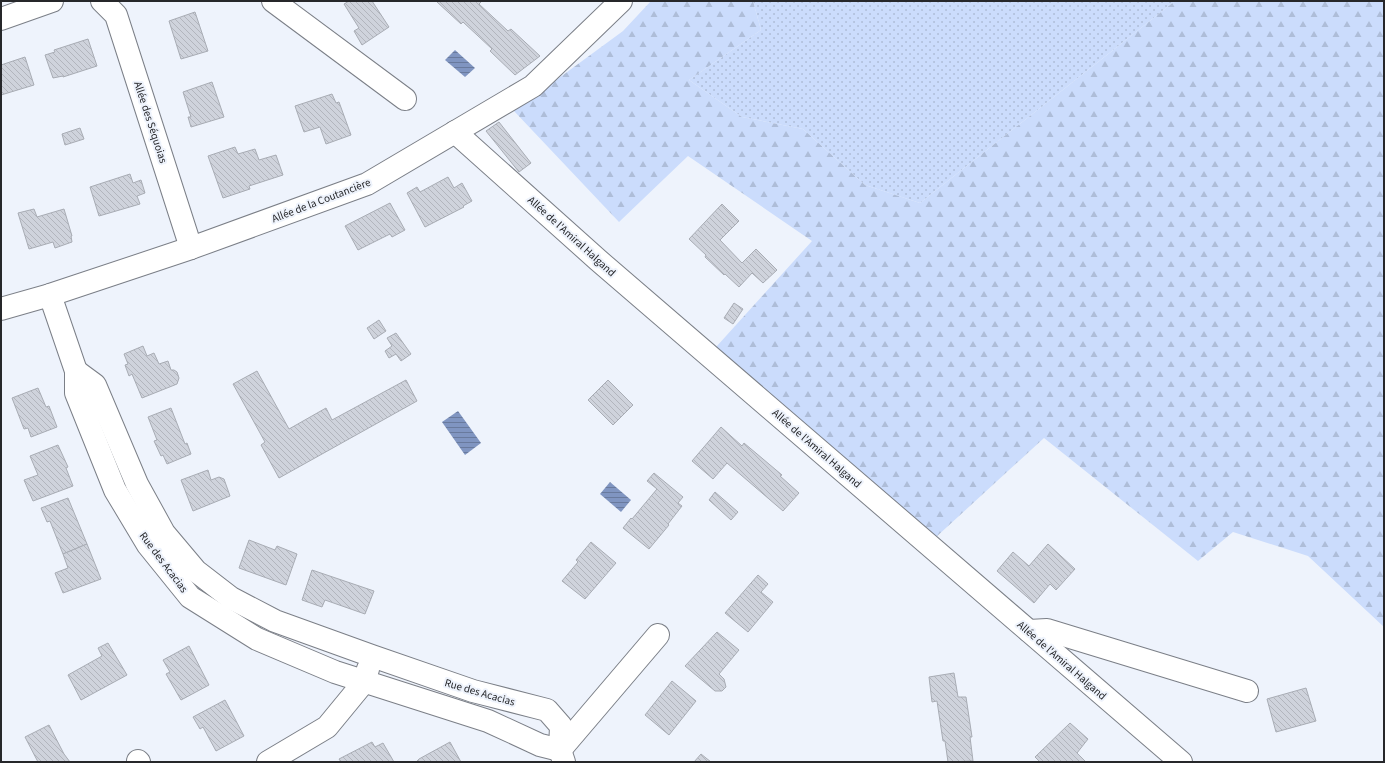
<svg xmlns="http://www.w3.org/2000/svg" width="1385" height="763" font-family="'Source Sans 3',sans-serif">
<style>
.green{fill:url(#green-dots)}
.forest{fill:url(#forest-firs)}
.water{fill:url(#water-rules)}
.building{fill:url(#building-back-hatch);stroke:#a8acb4}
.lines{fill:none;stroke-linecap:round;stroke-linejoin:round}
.minor-casing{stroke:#7b7f87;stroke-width:24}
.minor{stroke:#fff;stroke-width:22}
.labels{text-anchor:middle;stroke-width:4;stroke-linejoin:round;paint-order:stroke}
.street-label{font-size:11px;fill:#26272a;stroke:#eef3fc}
</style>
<defs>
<pattern id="green-dots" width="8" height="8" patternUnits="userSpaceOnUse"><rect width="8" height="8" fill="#cbdcfc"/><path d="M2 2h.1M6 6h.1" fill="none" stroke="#aebdd8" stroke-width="1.8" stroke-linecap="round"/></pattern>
<pattern id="forest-firs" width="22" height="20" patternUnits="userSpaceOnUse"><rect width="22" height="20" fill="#cbdcfc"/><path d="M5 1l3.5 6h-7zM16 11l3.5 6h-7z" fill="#aebdd8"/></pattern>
<pattern id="water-rules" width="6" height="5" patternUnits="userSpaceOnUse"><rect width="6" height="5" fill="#8095c1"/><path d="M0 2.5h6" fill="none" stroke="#697a9d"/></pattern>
<pattern id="building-back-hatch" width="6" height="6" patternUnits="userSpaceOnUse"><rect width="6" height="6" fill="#cfd3dc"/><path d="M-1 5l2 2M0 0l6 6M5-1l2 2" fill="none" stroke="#b2b5bd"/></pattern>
</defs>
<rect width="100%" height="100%" fill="#eef3fc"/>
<!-- green -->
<polygon class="green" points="753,1 1175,1 920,203 865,185 803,129 742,117 689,80 761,30"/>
<!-- forest -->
<polygon class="forest" points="651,1 753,1 761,30 689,80 742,117 803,129 865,185 920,203 1175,1 1384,1 1384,627 1308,556 1233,532 1198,561 1044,438 923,549 707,357 812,241 688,156 619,222 514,111 623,31"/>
<!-- water -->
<g class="water">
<polygon points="455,50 475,68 465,77 445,60"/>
<polygon points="458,411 481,443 465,455 442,422"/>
<polygon points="610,482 631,500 621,512 600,494"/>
</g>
<!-- building -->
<g class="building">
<polygon points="349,1 372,1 389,27 362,45 354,31 359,28 344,4"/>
<polygon points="438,1 480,1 481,2 479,4 508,31 511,29 540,56 515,75 490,51 492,49 463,22 461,24 437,2"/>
<polygon points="195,12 208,51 181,59 169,21"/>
<polygon points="88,39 97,66 63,77 63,76 53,78 45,55 55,52 54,50"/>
<polygon points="25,57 34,85 1,95 1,65"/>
<polygon points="212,82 224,117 191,127 188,117 191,117 183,92"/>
<polygon points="332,94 336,103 339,102 351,135 326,144 320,127 304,132 295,106"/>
<polygon points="499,122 531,163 519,172 486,131"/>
<polygon points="80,128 84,139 65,145 62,134"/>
<polygon points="235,147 238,154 255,149 259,160 276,155 283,175 249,186 250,189 223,198 208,156"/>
<polygon points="130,174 133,183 141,180 145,193 137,196 140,204 99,216 90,187"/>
<polygon points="448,177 454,188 462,183 472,201 463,206 464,207 425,227 407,193 417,187 420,192"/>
<polygon points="390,203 405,230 392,237 390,234 358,250 345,226"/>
<polygon points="722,204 739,221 720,240 742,263 756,249 777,270 763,283 752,273 739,287 725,274 724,275 705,257 706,255 689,239"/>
<polygon points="34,209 37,217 64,209 72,236 71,236 72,242 55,248 53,242 29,249 18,213"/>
<polygon points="734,303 743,309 733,324 724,318"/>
<polygon points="379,320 386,331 374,339 367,328"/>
<polygon points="396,333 411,354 401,361 396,354 389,358 385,351 392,346 387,338"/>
<polygon points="143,346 147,356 154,353 159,364 168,361 171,370 174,370 177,372 179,378 177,384 142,398 132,374 129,376 125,365 128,364 124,354"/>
<polygon points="257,371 289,429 326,408 332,420 406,380 417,401 279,478 261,445 265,442 233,384"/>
<polygon points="608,380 633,405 613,425 588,400"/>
<polygon points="38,388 46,407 49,406 57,427 31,437 28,428 24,429 12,398"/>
<polygon points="171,408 185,444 187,443 191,454 167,464 163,455 161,456 154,441 157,440 148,417"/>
<polygon points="721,427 742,446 744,443 782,475 780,476 799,493 783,511 727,463 713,479 692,461"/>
<polygon points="58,445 68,467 66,468 73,486 33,501 24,480 38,475 30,456"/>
<polygon points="208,470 211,480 219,477 224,479 230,496 193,511 181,480"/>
<polygon points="654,473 683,497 678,503 682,506 668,524 669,525 649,549 623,528 631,518 632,519 657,489 647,481"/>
<polygon points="715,492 738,512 731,520 709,500"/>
<polygon points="68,498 87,544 63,554 50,521 47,522 41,508"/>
<polygon points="249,540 275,550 277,546 297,554 286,585 239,568"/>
<polygon points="591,542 616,563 585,599 562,581 578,562 576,560"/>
<polygon points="87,544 101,579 63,593 55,573 68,568 63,554"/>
<polygon points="1048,544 1075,569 1056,590 1050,584 1034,603 997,571 1013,552 1029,566"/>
<polygon points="312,570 374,591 365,614 325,600 322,607 302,600"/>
<polygon points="758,575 768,584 761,592 773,602 748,632 725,613"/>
<polygon points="717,632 739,650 719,674 724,679 726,687 722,691 715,691 685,666"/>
<polygon points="108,643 127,675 81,700 68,675 102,656 98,648"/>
<polygon points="189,646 209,685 181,700 166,674 170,672 163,660"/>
<polygon points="954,673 958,697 966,697 972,737 970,737 973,761 948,762 945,741 943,741 937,701 932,702 929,677"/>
<polygon points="672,681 696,701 669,735 645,715"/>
<polygon points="1306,688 1316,721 1276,732 1267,699"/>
<polygon points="225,700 244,736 216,751 203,727 200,729 193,717"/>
<polygon points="1070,723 1088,739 1077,753 1086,762 1040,762 1035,757"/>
<polygon points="49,725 64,754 70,762 38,762 25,737"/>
<polygon points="372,742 375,747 383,743 394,762 341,762 339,759"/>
<polygon points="450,742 461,762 416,762 419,759"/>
<polygon points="701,754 711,762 694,762"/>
</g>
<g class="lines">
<defs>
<g id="minor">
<polyline points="102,1 116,15 191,248"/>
<polyline points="273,1 405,99"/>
<polyline points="1,19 52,1"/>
<polyline points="455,132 598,260 1181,762"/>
<polyline points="50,295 76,371 76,393 115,490 148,545 190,597 257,639 335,672 488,721 540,745 560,750"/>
<polyline points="1,309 50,295 191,248 367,184 533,86 621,1"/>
<polyline points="76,371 95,385 137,484 164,533 196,571 231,598 275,621 372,656 473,691 547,710 561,726 560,750 564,762"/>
<polyline points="1029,631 1047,630 1247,691"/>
<polyline points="560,750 658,635"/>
<polyline points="138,761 139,762"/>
<polyline points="268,762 327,727 364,682 368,669"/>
</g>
</defs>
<!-- minor casing -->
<use href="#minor" class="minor-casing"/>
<!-- minor -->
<use href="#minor" class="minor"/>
</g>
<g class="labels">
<!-- street labels -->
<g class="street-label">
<text transform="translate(151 122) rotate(72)" y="4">Allée des Séquoias</text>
<text transform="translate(321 200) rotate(-21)" y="4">Allée de la Coutancière</text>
<text transform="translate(572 236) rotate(42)" y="4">Allée de l'Amiral Halgand</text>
<text transform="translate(817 448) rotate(41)" y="4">Allée de l'Amiral Halgand</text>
<text transform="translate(164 562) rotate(53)" y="4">Rue des Acacias</text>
<text transform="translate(1062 660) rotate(41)" y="4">Allée de l'Amiral Halgand</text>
<text transform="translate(480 692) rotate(16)" y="4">Rue des Acacias</text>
</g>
</g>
<!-- border -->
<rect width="1385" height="763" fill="none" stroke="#26272a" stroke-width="4"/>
</svg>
